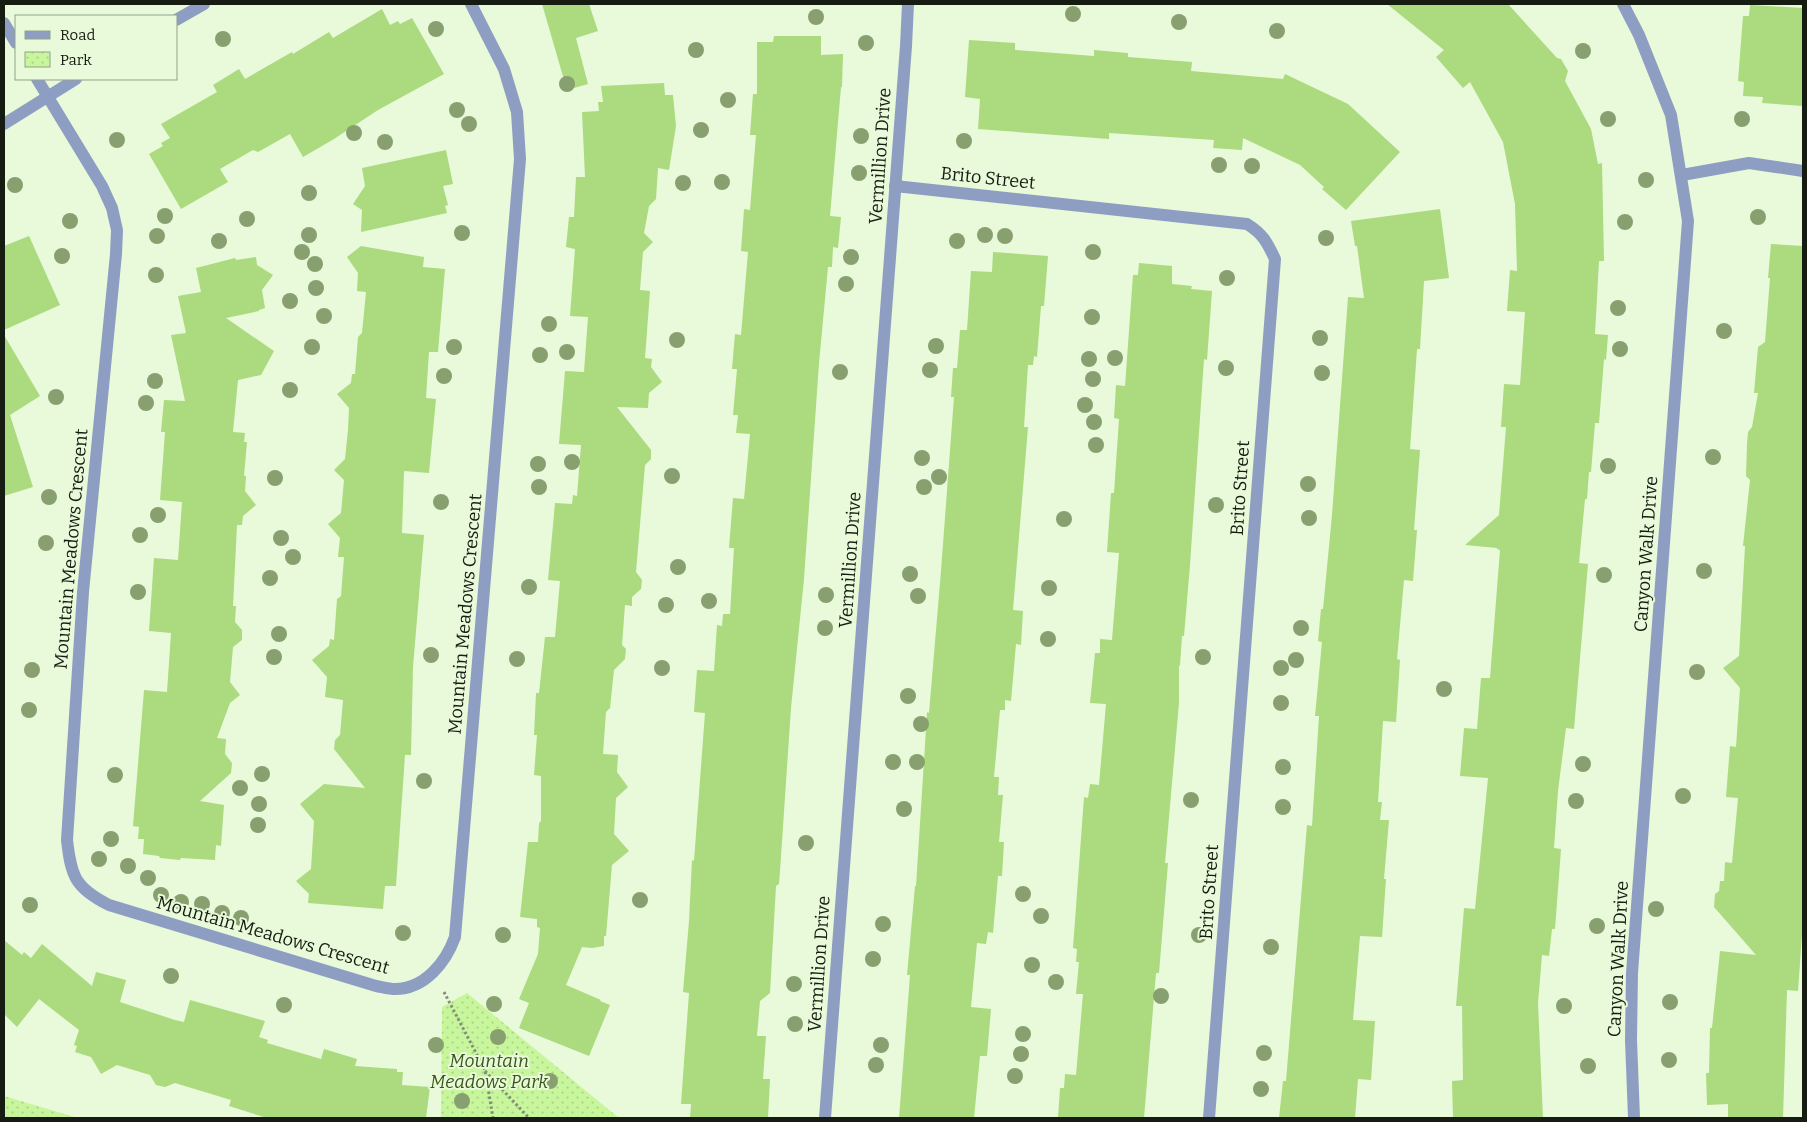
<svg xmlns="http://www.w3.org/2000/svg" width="1807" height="1122" font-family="Bitter,serif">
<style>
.park{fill:url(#park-dots)}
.building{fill:#abda7f}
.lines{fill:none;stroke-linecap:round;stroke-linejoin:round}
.path{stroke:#818e78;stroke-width:3;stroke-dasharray:2.5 2.5;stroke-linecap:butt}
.minor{stroke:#8e9ec3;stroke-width:12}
.tertiary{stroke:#8e9ec3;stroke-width:12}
.tree{fill:#88a06f}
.labels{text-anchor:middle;stroke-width:4;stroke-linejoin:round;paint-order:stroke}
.street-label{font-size:18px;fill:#161c11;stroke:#e8fada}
.park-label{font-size:18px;font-style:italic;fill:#395618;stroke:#e8fada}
</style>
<defs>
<pattern id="park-dots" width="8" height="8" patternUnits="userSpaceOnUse" patternTransform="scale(1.25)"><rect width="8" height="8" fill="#c8f69d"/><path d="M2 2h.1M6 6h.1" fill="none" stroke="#abd286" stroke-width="1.8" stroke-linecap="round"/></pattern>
</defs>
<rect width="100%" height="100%" fill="#e8fada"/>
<!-- park -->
<g class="park">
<polygon points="467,993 619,1118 441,1118 442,1007"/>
<polygon points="4,1096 78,1118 4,1118"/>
</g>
<!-- building -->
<g class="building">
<polygon points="542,4 589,4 598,31 576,38 588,84 567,90"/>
<polygon points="1387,4 1508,4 1557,58 1561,59 1568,71 1565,81 1591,129 1598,164 1602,163 1604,261 1599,261 1595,334 1608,335 1606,360 1604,359 1599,423 1595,423 1591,472 1589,472 1587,499 1585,499 1579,563 1588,564 1574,729 1566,728 1558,791 1554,848 1561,849 1555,929 1552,929 1549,956 1542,955 1538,1003 1543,1118 1453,1118 1452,1081 1463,1080 1462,1006 1456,1006 1464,908 1475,909 1488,778 1460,776 1464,728 1477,729 1481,678 1490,678 1500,550 1497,549 1497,548 1465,545 1499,515 1506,427 1501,427 1504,384 1520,385 1525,312 1507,311 1510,270 1517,271 1515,204 1503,142 1470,82 1463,88 1436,57 1444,50"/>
<polygon points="1750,5 1803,8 1803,106 1762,103 1763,97 1743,96 1744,82 1738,81 1743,16 1749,16"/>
<polygon points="382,9 390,25 398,21 400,24 412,18 444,74 378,110 334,139 303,157 290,134 258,152 253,150 220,169 228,182 181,209 149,154 163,146 161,143 170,138 161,124 217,92 213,85 239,69 245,79 292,52 293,54 329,32 333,38"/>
<polygon points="774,36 821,36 821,55 843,54 842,87 841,87 830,216 841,217 838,248 833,247 832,267 828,267 819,363 804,579 791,708 780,871 779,884 776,886 770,993 760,1001 757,1036 766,1036 763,1079 770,1079 768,1118 690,1118 691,1104 681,1104 689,993 683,992 689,921 692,860 694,861 705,713 694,712 697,670 714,671 717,625 722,626 723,614 730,614 734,548 729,548 733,498 744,499 750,434 736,433 738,415 733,415 737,369 732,369 735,334 741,335 748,252 741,251 744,209 750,210 756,135 750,135 753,94 757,94 757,42 773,42"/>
<polygon points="969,40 1015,43 1015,50 1094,56 1094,50 1128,53 1128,57 1192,62 1191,71 1283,79 1285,74 1348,104 1400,152 1346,210 1322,189 1324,187 1300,165 1243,138 1242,150 1213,148 1214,140 1109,133 1109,139 978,129 980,99 965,97"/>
<polygon points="664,83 665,95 673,95 676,126 669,170 658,168 656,199 649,206 644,233 653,242 643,252 640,290 650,291 645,358 652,359 651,367 662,382 649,393 648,408 617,407 651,450 651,459 645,465 636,572 642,580 641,589 632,597 632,606 625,605 622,645 626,649 625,659 614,670 610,708 606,712 603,754 618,755 617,772 628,787 616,798 614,834 629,851 612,865 606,936 604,936 604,946 592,948 582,947 566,985 601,1000 600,1001 610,1005 589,1056 519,1028 529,1003 519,999 538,954 540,928 537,927 537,919 520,917 528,842 538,842 539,823 541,821 541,776 534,775 537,735 534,735 536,693 539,693 545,637 555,637 560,581 548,580 555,503 572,504 573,495 577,496 581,445 559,444 565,371 584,372 588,317 570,316 575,249 566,247 569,217 574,217 576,177 585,177 582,112 599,111 598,102 603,102 601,86"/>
<polygon points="446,150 453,184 443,186 448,205 445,206 447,213 361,232 362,210 353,204 365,186 362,168"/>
<polygon points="1440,209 1449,278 1424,281 1420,349 1417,349 1410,449 1420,450 1414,530 1417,530 1413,581 1404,580 1397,659 1400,660 1396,722 1383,721 1378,802 1382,802 1380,820 1389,820 1384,879 1386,879 1382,937 1360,936 1353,1020 1375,1021 1371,1080 1358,1079 1355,1118 1279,1118 1283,1081 1286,1081 1307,825 1312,826 1319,716 1315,716 1322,642 1318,641 1321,609 1323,609 1332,515 1348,297 1364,298 1357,246 1355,246 1351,221"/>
<polygon points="29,236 60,305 4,330 4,246"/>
<polygon points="1771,244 1803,246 1803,921 1798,991 1787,990 1783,1118 1728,1118 1728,1104 1707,1105 1706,1073 1709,1073 1710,1028 1712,1028 1720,951 1756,955 1714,907 1715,894 1719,891 1720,881 1724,881 1725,862 1732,863 1738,798 1726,797 1730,746 1736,747 1740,688 1723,668 1739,656 1745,546 1743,546 1750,480 1746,476 1747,444 1748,432 1752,427 1758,393 1754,393 1758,347 1765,342 1770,278 1768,278"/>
<polygon points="361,246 424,257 423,267 445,269 438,352 429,352 426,398 436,399 429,473 404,471 402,533 424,535 413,667 411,755 405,755 396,886 385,886 383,909 308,903 309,894 296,881 311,869 314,821 300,804 324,784 365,788 334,749 335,740 340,735 343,700 325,697 327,677 312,660 329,646 330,639 334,640 337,599 341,596 344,557 338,557 340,538 328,524 341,513 344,480 334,470 345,459 348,430 349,408 337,394 351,383 352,374 355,374 358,337 362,333 366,292 357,291 358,273 347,257"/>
<polygon points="993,252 1048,256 1044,306 1041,306 1037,357 1034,356 1033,365 1028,365 1024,427 1028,427 1013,610 1023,611 1021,645 1016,644 1011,701 1005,700 1005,710 1000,710 994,777 999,777 998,795 1003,795 999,842 1004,842 1002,876 998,876 993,933 988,932 986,944 977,943 971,1007 991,1009 987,1056 980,1056 974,1118 899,1118 910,975 907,975 915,886 916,886 925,745 927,712 929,713 941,571 954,397 951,397 953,368 957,368 960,330 967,330 971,271 992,272"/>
<polygon points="256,257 257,265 273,275 262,290 265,308 259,310 259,311 226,318 274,351 261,375 238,380 233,432 245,433 244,442 247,442 244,476 246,476 245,491 256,505 243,516 242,525 237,525 233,606 236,606 235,622 242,630 242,640 233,647 230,682 240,695 230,703 217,738 226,739 225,754 232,763 231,773 200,801 224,805 221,846 216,845 215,860 181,858 180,860 160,858 159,856 143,854 144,839 138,839 139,827 133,826 144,690 167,692 171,633 149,631 154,558 178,560 182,502 160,500 165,432 161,432 164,400 185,401 171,335 186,333 178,296 201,292 196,268 235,258 236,260"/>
<polygon points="1139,263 1172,266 1172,284 1192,286 1191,289 1212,291 1207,360 1204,359 1190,565 1184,636 1182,636 1180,665 1179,666 1179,703 1165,863 1168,863 1159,973 1156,973 1144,1118 1058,1118 1060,1088 1064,1088 1065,1074 1076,1075 1083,994 1076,994 1079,962 1076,962 1077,949 1073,948 1084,797 1088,798 1090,784 1099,785 1106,704 1090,703 1095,653 1100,653 1100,639 1112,640 1119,553 1107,552 1111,493 1114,493 1119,419 1114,418 1116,385 1125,386 1133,275 1138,275"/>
<polygon points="4,335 40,396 10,415 33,487 4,496"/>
<polygon points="4,940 22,955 24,952 31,958 42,944 92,986 96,972 126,980 120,1002 175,1020 184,1022 190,1000 265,1021 259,1037 268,1040 267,1043 321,1059 324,1049 357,1059 355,1066 397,1069 397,1072 403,1072 402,1085 430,1087 426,1118 267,1118 229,1106 231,1100 175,1083 165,1087 156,1085 150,1075 117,1065 101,1074 91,1057 75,1052 77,1046 74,1045 79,1030 39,999 17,1027 4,1014"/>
</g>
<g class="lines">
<!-- path -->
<g class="path">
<polyline points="444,992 485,1070 493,1118"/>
<polyline points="485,1071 529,1118"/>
</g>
<!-- minor -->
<g class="minor">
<polyline points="4,23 16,43"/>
<path d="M37,79L102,186L112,208L117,230L116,254L83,592L67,840C71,876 75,888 109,905L376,986C382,987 389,989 395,989C425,989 446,962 455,937L520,159L517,112L504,69L471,4"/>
<polyline points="1682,175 1749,163 1803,171"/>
<path d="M895,186L1247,224C1263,234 1267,242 1275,259L1209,1118"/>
<polyline points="825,1118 906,46 908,4"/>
</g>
<!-- tertiary -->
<g class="tertiary">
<polyline points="1623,4 1639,35 1671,115 1688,221 1632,973 1631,1040 1634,1118"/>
<polyline points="176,20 204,4"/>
<polyline points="4,124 76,79"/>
</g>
</g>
<!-- trees -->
<g class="tree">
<circle cx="1073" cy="14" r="8"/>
<circle cx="816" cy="17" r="8"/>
<circle cx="1179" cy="22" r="8"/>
<circle cx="436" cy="29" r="8"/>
<circle cx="1277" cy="31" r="8"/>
<circle cx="223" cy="39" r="8"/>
<circle cx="866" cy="43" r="8"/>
<circle cx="696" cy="50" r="8"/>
<circle cx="1583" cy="51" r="8"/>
<circle cx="567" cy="84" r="8"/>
<circle cx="728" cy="100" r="8"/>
<circle cx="457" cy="110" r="8"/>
<circle cx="1608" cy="119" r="8"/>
<circle cx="1742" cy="119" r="8"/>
<circle cx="469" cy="124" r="8"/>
<circle cx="701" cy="130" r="8"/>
<circle cx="354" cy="133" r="8"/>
<circle cx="861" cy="136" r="8"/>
<circle cx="117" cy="140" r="8"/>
<circle cx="964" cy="141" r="8"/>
<circle cx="385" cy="142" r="8"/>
<circle cx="1219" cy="165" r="8"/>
<circle cx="1252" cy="166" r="8"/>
<circle cx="859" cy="173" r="8"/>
<circle cx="1646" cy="180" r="8"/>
<circle cx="722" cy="182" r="8"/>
<circle cx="683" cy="183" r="8"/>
<circle cx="15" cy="185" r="8"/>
<circle cx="309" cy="193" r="8"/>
<circle cx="165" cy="216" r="8"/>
<circle cx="1758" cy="217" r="8"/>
<circle cx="247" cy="219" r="8"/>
<circle cx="70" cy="221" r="8"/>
<circle cx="1625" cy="222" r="8"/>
<circle cx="462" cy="233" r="8"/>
<circle cx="309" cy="235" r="8"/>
<circle cx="985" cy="235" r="8"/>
<circle cx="157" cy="236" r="8"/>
<circle cx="1005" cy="236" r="8"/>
<circle cx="1326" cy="238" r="8"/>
<circle cx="219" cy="241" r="8"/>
<circle cx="957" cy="241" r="8"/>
<circle cx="302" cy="252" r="8"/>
<circle cx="1093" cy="252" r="8"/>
<circle cx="62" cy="256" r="8"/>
<circle cx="851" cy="257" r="8"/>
<circle cx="315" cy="264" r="8"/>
<circle cx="156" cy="275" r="8"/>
<circle cx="1227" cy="278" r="8"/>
<circle cx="846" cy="284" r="8"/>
<circle cx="316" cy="288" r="8"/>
<circle cx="290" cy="301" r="8"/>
<circle cx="1618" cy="308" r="8"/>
<circle cx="324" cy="316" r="8"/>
<circle cx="1092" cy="317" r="8"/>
<circle cx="549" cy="324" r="8"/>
<circle cx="1724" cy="331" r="8"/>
<circle cx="1320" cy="338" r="8"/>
<circle cx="677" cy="340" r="8"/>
<circle cx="936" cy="346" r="8"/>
<circle cx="312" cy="347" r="8"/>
<circle cx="454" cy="347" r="8"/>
<circle cx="1620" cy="349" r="8"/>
<circle cx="567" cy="352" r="8"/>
<circle cx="540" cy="355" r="8"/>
<circle cx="1115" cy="358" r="8"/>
<circle cx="1089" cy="359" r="8"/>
<circle cx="1226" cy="368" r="8"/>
<circle cx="930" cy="370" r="8"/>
<circle cx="840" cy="372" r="8"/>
<circle cx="1322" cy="373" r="8"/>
<circle cx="444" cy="376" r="8"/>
<circle cx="1093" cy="379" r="8"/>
<circle cx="155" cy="381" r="8"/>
<circle cx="290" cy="390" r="8"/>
<circle cx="56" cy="397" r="8"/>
<circle cx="146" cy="403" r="8"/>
<circle cx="1085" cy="405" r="8"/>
<circle cx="1094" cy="422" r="8"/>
<circle cx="1096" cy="445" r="8"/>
<circle cx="1713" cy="457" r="8"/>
<circle cx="922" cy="458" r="8"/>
<circle cx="572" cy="462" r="8"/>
<circle cx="538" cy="464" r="8"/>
<circle cx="1608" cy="466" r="8"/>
<circle cx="672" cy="476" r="8"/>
<circle cx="939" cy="477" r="8"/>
<circle cx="275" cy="478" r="8"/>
<circle cx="1308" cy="484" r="8"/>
<circle cx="539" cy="487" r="8"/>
<circle cx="924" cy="487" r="8"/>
<circle cx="49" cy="497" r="8"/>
<circle cx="441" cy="502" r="8"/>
<circle cx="1216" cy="505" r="8"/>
<circle cx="158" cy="515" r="8"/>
<circle cx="1309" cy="518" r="8"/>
<circle cx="1064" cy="519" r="8"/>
<circle cx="140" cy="535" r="8"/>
<circle cx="281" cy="538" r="8"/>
<circle cx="46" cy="543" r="8"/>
<circle cx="293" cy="557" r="8"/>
<circle cx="678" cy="567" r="8"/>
<circle cx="1704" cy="571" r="8"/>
<circle cx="910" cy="574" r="8"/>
<circle cx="1604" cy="575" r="8"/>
<circle cx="270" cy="578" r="8"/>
<circle cx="529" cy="587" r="8"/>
<circle cx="1049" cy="588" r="8"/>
<circle cx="138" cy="592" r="8"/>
<circle cx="826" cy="595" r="8"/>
<circle cx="918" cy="596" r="8"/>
<circle cx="709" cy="601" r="8"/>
<circle cx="666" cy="605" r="8"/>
<circle cx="825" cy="628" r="8"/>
<circle cx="1301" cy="628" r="8"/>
<circle cx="279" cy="634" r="8"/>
<circle cx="1048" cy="639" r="8"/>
<circle cx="431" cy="655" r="8"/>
<circle cx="274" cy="657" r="8"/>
<circle cx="1203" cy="657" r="8"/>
<circle cx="517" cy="659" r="8"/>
<circle cx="1296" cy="660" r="8"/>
<circle cx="662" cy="668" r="8"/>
<circle cx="1281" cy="668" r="8"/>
<circle cx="32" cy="670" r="8"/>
<circle cx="1697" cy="672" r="8"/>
<circle cx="1444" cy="689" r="8"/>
<circle cx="908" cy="696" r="8"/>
<circle cx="1281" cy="703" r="8"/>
<circle cx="29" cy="710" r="8"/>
<circle cx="921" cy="724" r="8"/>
<circle cx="893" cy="762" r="8"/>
<circle cx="917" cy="762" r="8"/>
<circle cx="1583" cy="764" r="8"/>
<circle cx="1283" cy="767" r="8"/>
<circle cx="262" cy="774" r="8"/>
<circle cx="115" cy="775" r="8"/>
<circle cx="424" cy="781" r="8"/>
<circle cx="240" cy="788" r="8"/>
<circle cx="1683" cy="796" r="8"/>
<circle cx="1191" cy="800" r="8"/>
<circle cx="1576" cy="801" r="8"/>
<circle cx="259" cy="804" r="8"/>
<circle cx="1283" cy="807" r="8"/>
<circle cx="904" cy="809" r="8"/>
<circle cx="258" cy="825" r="8"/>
<circle cx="111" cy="839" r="8"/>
<circle cx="806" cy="843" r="8"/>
<circle cx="99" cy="859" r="8"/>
<circle cx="128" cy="866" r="8"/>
<circle cx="148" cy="878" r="8"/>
<circle cx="1023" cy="894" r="8"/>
<circle cx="161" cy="895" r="8"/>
<circle cx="640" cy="900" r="8"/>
<circle cx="181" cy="902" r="8"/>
<circle cx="202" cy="904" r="8"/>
<circle cx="30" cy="905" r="8"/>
<circle cx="1656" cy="909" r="8"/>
<circle cx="222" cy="913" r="8"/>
<circle cx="1041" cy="916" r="8"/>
<circle cx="241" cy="918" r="8"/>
<circle cx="883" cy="924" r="8"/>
<circle cx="1597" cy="926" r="8"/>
<circle cx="403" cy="933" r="8"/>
<circle cx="503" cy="935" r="8"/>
<circle cx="1199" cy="935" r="8"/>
<circle cx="1271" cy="947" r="8"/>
<circle cx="873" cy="959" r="8"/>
<circle cx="1032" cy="965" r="8"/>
<circle cx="171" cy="976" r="8"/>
<circle cx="1056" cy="982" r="8"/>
<circle cx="794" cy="984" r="8"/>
<circle cx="1161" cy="996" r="8"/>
<circle cx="1670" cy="1002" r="8"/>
<circle cx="494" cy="1004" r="8"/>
<circle cx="284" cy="1005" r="8"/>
<circle cx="1564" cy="1006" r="8"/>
<circle cx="795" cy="1024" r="8"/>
<circle cx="1023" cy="1034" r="8"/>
<circle cx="498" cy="1037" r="8"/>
<circle cx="436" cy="1045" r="8"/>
<circle cx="881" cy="1045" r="8"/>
<circle cx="1264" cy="1053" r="8"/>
<circle cx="1021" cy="1054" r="8"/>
<circle cx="1669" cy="1060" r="8"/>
<circle cx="876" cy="1065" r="8"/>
<circle cx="1588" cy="1066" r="8"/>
<circle cx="1015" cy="1076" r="8"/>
<circle cx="550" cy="1081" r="8"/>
<circle cx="1261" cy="1089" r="8"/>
<circle cx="462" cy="1101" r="8"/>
</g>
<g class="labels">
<!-- street labels -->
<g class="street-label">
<text transform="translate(880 156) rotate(-86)" y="6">Vermillion Drive</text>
<text transform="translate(988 178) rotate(6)" y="6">Brito Street</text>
<text transform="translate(1240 488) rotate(-86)" y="6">Brito Street</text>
<text transform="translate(71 549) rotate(-85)" y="6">Mountain Meadows Crescent</text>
<text transform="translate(1646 554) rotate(-86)" y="6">Canyon Walk Drive</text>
<text transform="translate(850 560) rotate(-86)" y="6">Vermillion Drive</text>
<text transform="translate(465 614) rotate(-85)" y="6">Mountain Meadows Crescent</text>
<text transform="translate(1209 892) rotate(-86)" y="6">Brito Street</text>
<text transform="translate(273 935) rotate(16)" y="6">Mountain Meadows Crescent</text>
<text transform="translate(1618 959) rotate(-87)" y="6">Canyon Walk Drive</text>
<text transform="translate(819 964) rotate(-86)" y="6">Vermillion Drive</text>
</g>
<!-- park labels -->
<g class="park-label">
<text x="489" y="1067">Mountain<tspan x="489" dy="21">Meadows Park</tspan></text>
</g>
</g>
<!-- border -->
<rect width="1807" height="1122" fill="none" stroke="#161c11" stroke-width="10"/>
<!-- legend -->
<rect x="15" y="15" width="162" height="65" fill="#e8fada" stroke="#94a18a"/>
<rect x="25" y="31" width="25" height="8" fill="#8e9ec3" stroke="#94a18a"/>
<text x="60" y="40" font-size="15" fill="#161c11">Road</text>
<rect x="25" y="52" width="25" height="15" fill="url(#park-dots)" stroke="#94a18a"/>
<text x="60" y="65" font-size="15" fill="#161c11">Park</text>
</svg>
